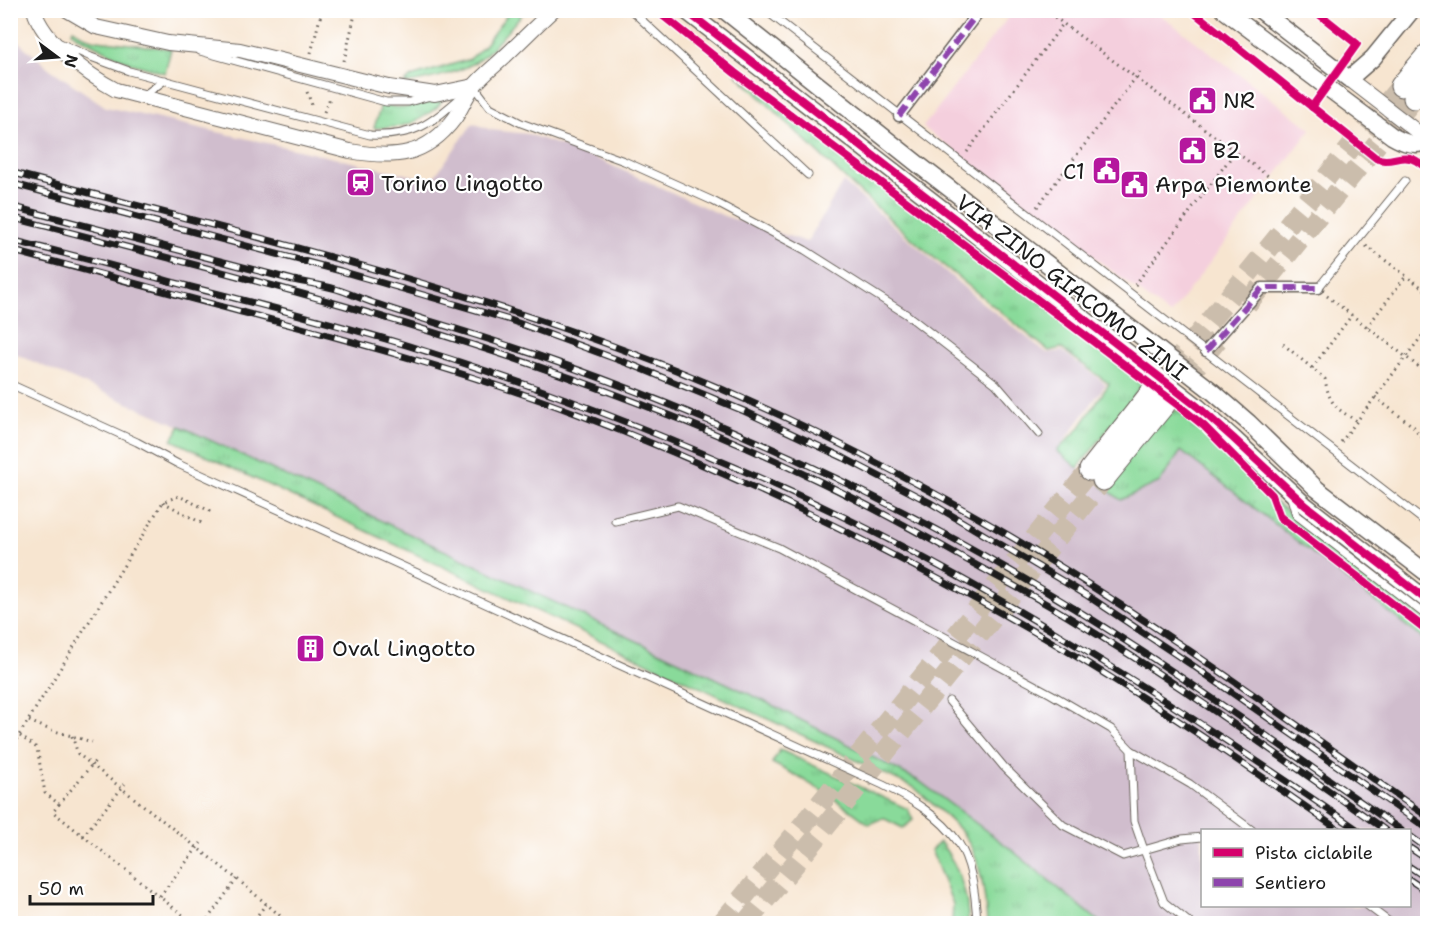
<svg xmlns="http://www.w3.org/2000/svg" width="1438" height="934" font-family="'Shantell Sans',sans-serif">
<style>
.built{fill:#f4cfdd}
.railway{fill:#d0bdcd;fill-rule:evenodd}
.grass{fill:url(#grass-tufts);stroke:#527b5b;stroke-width:1.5}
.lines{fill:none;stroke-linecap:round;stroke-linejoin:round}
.primary-tunnel{stroke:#cbbdac;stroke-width:21;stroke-dasharray:21 10;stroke-linecap:butt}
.service-casing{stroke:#69625b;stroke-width:9}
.pedestrian-casing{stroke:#69625b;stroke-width:13}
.minor-casing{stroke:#69625b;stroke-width:16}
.tertiary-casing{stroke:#69625b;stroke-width:19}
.primary-casing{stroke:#69625b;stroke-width:23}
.path{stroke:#69625b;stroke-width:3;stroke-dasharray:1.5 4.5;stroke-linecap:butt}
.service{stroke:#fff;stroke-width:7}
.pedestrian{stroke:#fff;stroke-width:10}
.minor{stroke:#fff;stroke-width:14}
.tertiary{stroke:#fff;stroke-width:16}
.primary{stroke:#fff;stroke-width:21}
.rail-casing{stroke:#1c1c1c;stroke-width:7}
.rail{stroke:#fff;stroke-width:4.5;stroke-dasharray:14;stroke-linecap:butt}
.quiet{stroke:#8e44ad;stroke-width:6;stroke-dasharray:12 6;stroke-linecap:butt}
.cycleway-casing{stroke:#fff;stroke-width:11}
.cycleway{stroke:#d6006c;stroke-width:8}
.labels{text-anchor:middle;stroke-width:4.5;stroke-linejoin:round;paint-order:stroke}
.poi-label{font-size:22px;fill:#1c1c1c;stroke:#fff;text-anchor:start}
.street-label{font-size:22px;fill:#1c1c1c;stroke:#fff}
</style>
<defs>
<pattern id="grass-tufts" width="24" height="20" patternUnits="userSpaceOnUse" patternTransform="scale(1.5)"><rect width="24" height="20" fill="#89da9a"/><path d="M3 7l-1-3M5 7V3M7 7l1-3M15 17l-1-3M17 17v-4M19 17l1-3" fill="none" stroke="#76ba84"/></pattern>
</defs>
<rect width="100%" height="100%" fill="#fff"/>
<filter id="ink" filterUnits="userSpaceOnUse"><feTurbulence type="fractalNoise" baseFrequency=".0167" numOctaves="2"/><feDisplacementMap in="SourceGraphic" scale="12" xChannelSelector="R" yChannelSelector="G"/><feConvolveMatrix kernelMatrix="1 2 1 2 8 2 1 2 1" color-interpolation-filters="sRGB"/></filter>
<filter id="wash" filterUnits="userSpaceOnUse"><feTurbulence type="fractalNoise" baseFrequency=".008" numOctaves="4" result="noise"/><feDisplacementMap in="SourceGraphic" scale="24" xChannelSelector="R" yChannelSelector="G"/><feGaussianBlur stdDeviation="1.35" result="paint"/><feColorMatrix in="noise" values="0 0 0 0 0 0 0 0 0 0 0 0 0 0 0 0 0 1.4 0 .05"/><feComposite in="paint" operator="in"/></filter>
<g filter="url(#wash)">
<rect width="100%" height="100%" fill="#f7e5d0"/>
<!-- built -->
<polygon class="built" points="1154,10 1311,129 1170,315 923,127 1013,11"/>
<!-- railway -->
<path class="railway" d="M11,11H13L14,31L17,39L24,47L50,69L106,107L432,180L473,123L491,130L528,134L595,158L724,216L807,242L843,182L975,297L1047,353L1062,351L1106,384L1057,451L1078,468L1121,500L1160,482L1181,451L1427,642V923H1101L1008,847L919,781L762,700L180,426L11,352ZM1202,830H1410V906H1202Z"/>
<!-- grass -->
<g class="grass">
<path d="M510,11H525C510,27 491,54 472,64C455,74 423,81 404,84L411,77L470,59L483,47Z"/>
<polygon points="73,29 86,37 97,40 171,49 165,73 130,63 78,37 72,32"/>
<polygon points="735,73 1146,380 1078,468 1057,451 1080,427 1109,384 1061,348 1049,351 927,252 854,187"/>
<path d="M439,98L442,99C440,106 435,109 429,113C412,126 396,128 374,128L381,105L404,108Z"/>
<polygon points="1165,406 1173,413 1176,409 1208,436 1270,498 1427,621 1427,642 1181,451 1160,482 1121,500 1102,486"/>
<path d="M180,426L762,700L919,781L1008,847L1101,923H987C985,896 982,866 968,841C960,826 928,801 915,788L172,440Z"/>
<path d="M780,750L908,809L913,820L903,828L883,818L869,824C838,800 807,780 772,763Z"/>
<path d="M940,842C958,865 969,895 968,923H952L953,904L931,850Z"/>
</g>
</g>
<g filter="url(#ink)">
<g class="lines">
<!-- primary-tunnel -->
<g class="primary-tunnel">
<polyline points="1247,304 1414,98"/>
<polyline points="1150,394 1401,86"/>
<polyline points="1165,404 1221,335"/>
<polyline points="721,924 807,820 1090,470"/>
<polyline points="745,924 823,830 1103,480"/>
</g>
<defs>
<g id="service">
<polyline points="631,10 808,175"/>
<polyline points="765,10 1428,524"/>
<path d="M60,43L91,57L129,71L370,135C414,137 431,124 463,95"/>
<polyline points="200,51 386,102 409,102 427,97"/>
<polyline points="474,86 490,107 521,123 624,161 713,201 805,250 906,314 996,384 1039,434"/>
<polyline points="143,96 165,80"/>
<polyline points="1318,288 1405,181"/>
<path d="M10,384L137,442L178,464L883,785C911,799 940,816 958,842C972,863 976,899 977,924"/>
<polyline points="1291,498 1296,515 1428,617"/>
<polyline points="615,521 678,506 779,548 1051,694 1111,729 1131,750 1134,821 1144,850 1164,902 1191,924"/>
<polyline points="949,701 1004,767 1063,825 1123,856 1182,839 1202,837"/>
<polyline points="1131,750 1190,784 1252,830"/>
<polyline points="1368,906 1392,924"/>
</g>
<g id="pedestrian">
<polyline points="899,116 980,10"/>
<polyline points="1206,351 1262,288 1318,288"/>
</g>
<g id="minor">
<path d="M34,10C43,42 88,75 116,90L350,151C394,159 426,157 455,118C462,108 466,96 474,86C481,77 491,69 500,61C518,44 535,27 553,10"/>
<polyline points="67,10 96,27 168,43 240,50 389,87 435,94 474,86"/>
<polyline points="1349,79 1428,140"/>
</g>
<g id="tertiary">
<polyline points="685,10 1198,407 1233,438 1305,505 1428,601"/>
<polyline points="724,10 919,165 1212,391 1249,423 1317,489 1428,574"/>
<path d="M1224,10L1392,136C1404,143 1415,147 1428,141"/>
<polyline points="1260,10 1349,79 1373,58 1412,10"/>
</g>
<g id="primary">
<polyline points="1401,86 1428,54"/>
<polyline points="1414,98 1428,82"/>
<polyline points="1090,470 1150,394"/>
<polyline points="1103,480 1165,404"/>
</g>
</defs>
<!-- service casing -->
<use href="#service" class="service-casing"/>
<!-- pedestrian casing -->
<use href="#pedestrian" class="pedestrian-casing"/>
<!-- minor casing -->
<use href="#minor" class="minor-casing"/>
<!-- tertiary casing -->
<use href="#tertiary" class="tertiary-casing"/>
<!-- primary casing -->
<use href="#primary" class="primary-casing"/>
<!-- path -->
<g class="path">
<polyline points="1045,10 1272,179"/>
<polyline points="311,53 322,10"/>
<polyline points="344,61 356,10"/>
<polyline points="307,92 313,108"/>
<polyline points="324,112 330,98"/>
<polyline points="967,152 1063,24"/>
<polyline points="1037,207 1140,72"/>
<polyline points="1366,246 1428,292"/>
<polyline points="1135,285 1235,152"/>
<polyline points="1327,296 1428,374"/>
<polyline points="1367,327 1406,276"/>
<path d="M1283,344L1325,379C1329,404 1336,409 1357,421"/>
<polyline points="1312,368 1352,315"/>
<polyline points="1375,397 1414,427 1428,447"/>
<polyline points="1341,442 1428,328"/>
<polyline points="163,502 205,525"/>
<polyline points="29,721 48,729 92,742"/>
<polyline points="20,736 37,748 45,793 59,804 95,761"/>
<polyline points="72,736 78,754 237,879 290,924"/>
<polyline points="10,750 163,502 179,496 212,512"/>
<polyline points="59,804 53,812 194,924"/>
<polyline points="83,836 125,784"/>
<polyline points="160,896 201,843"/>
<polyline points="204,924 237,879"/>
<polyline points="251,924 266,904"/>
</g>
<!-- service -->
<use href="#service" class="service"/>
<!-- pedestrian -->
<use href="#pedestrian" class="pedestrian"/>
<!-- minor -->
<use href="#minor" class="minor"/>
<!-- tertiary -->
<use href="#tertiary" class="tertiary"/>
<!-- primary -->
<use href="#primary" class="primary"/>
<defs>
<g id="rail">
<path d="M10,172C234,232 460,284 676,370C790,416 902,473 1008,535C1153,620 1290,721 1428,817"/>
<polyline points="10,183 341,271 510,320 635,366 744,411 844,458 929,502 1088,596 1195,667 1428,829"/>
<path d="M10,206L293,280C307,283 322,285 336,289C350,293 363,300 377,304C408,315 441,324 472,334C685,401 890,495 1080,612C1190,680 1295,756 1401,830"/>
<path d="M10,217C279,286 549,353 800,472C860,500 918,532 976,565C1009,583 1043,601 1075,621C1182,685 1283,759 1385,830"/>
<path d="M10,240C71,254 131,271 191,287C263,305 335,324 406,345C537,385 665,435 789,491C990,583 1177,705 1358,830"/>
<path d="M10,250C86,270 162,290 238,311C351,341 465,371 575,413C742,476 902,555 1057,645C1154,702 1247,766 1339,830"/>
<polyline points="1410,836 1428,849"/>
<polyline points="1410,848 1428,860"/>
<polyline points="1410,867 1428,879"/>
<polyline points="1410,880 1428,892"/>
</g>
</defs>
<!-- rail casing -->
<use href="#rail" class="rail-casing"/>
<!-- rail -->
<use href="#rail" class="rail"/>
<!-- quiet -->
<g class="quiet">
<polyline points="899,116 980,10"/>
<polyline points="1206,351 1262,288 1318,288"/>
</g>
<defs>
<g id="cycleway">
<polyline points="656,10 735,73 1178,405 1204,426 1272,495 1280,517 1428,631"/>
<polyline points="685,10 1198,407 1233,438 1305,505 1428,601"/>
<path d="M1191,10L1376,158C1389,164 1398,155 1410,158C1417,160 1422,165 1428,169"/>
<polyline points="1312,107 1357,44 1314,10"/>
</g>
</defs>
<!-- cycleway casing -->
<use href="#cycleway" class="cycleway-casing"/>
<!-- cycleway -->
<use href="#cycleway" class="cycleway"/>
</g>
</g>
<!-- icons -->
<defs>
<symbol id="civic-square" viewBox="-11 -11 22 22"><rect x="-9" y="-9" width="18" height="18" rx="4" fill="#b5179e" stroke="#fff"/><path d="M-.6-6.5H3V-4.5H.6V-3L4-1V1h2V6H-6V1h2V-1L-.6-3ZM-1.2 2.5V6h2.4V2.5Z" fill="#fff"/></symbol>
<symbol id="station-square" viewBox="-11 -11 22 22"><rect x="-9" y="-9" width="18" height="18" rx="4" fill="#b5179e" stroke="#fff"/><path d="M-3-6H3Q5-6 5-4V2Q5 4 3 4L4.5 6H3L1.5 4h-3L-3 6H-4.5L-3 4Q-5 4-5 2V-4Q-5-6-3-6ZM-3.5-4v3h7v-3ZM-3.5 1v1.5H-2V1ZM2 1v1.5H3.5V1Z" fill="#fff"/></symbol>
<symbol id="building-square" viewBox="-11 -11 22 22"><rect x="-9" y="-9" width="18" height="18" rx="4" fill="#b5179e" stroke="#fff"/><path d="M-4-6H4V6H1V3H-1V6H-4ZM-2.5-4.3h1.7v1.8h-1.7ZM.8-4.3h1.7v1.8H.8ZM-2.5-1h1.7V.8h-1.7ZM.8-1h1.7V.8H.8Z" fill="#fff"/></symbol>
</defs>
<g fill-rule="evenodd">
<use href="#civic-square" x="1186" y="84" width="33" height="33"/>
<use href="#civic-square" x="1176" y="134" width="33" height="33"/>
<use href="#civic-square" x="1090" y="154" width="33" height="33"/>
<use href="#station-square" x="344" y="166" width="33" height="33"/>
<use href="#civic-square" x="1118" y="168" width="33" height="33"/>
<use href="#building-square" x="294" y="632" width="33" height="33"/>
</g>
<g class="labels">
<!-- poi labels -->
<g class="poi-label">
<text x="1223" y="108">NR</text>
<text x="1213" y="158">B2</text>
<text x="1085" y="179" text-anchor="end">C1</text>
<text x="381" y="191">Torino Lingotto</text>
<text x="1155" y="192">Arpa Piemonte</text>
<text x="332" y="656">Oval Lingotto</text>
</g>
<!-- street labels -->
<g class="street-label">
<text transform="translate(1072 287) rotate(38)" y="8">VIA ZINO GIACOMO ZINI</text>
</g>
</g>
<!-- margin -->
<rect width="1438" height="934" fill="none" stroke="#fff" stroke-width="36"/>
<!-- legend -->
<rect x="1201" y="829" width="210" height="78" fill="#ffffff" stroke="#a4a4a4" stroke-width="1.5"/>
<rect x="1213" y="848" width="30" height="9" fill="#d6006c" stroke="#a4a4a4" stroke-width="1.5"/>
<text x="1255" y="859" font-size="18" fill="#1c1c1c">Pista ciclabile</text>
<rect x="1213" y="878" width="30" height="9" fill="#8e44ad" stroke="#a4a4a4" stroke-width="1.5"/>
<text x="1255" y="889" font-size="18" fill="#1c1c1c">Sentiero</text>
<!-- north arrow -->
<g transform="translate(57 57) rotate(106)" stroke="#ffffff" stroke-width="4.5" paint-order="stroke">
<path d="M0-4.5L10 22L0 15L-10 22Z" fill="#1c1c1c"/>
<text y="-9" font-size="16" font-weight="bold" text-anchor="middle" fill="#1c1c1c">N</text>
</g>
<!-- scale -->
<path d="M30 895v9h123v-9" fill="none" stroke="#1c1c1c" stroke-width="3"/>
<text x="39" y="895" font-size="18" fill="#1c1c1c" stroke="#ffffff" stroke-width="4.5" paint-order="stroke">50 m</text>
</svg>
